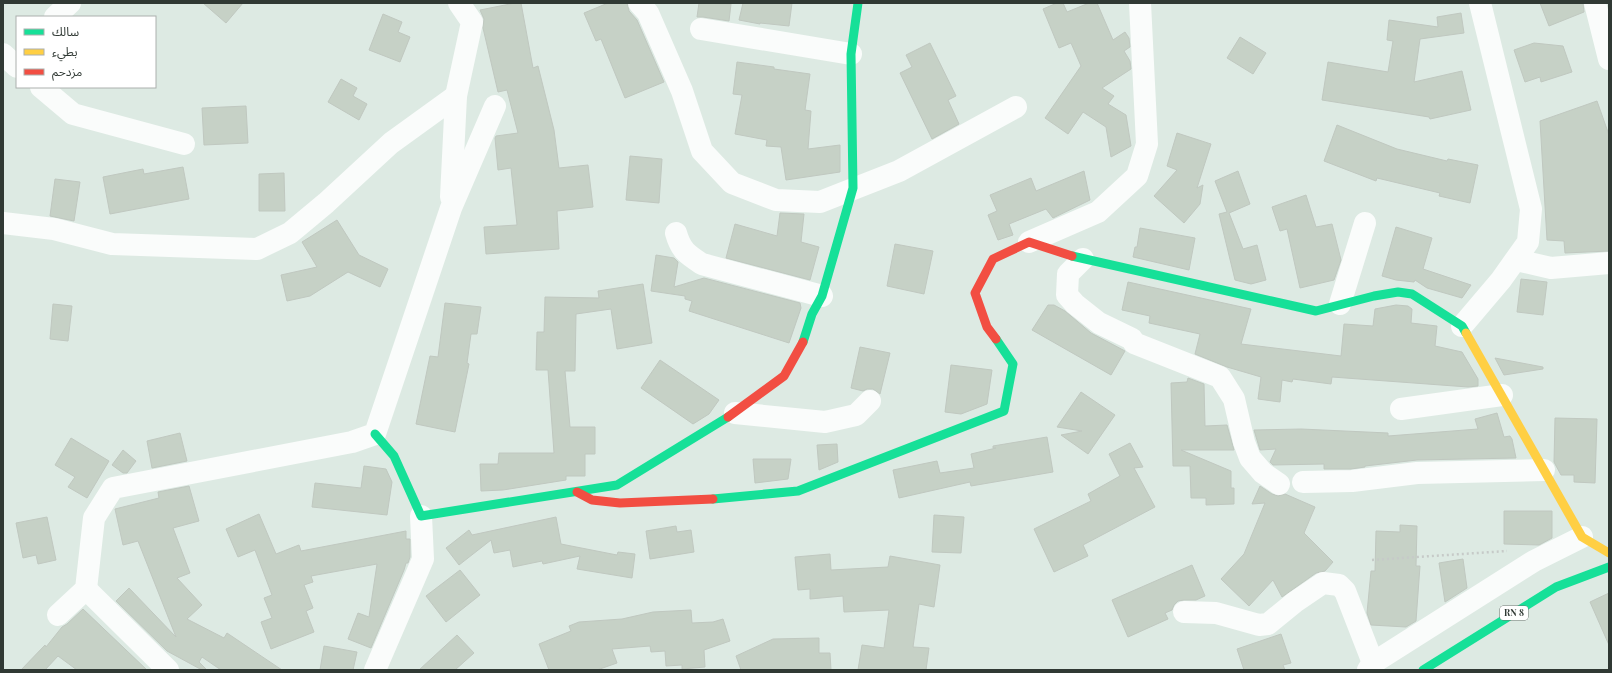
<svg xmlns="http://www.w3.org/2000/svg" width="1612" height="673" font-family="'Playfair Display','Noto Sans Arabic',serif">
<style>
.building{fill:#c6d1c6;stroke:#c0c8c0}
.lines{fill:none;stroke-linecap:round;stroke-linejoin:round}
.path{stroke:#c6cac8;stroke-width:2.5;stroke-dasharray:2 3;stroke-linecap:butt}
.street{stroke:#fafcfb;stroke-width:22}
.fast{stroke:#16e098;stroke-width:9}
.slow{stroke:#ffcf43;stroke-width:9}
.jam{stroke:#f24e42;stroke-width:9}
.labels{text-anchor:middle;stroke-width:3;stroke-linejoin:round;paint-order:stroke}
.shield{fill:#fff;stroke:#6e7471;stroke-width:1}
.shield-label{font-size:9px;font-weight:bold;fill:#303934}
</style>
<rect width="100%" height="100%" fill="#ddeae3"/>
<!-- building -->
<g class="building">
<polygon points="203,3 243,3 226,23"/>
<polygon points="515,3 521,3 533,68 538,66 554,130 559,168 588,165 593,207 557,211 559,249 486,254 484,227 517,225 511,168 498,170 495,138 496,136 518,133 507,90 498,92 483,28 484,19 480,10"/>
<polygon points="608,3 627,3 629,11 637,20 664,82 625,98 601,39 596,41 584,13"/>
<polygon points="699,3 731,4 729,21 703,17 697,17"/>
<polygon points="743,3 792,3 789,26 760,23 760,24 739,20"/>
<polygon points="1057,3 1063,3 1067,12 1089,3 1097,3 1113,40 1125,32 1129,38 1130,47 1124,51 1130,61 1131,69 1102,88 1114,96 1108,104 1126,115 1131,146 1111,157 1106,127 1083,112 1068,134 1045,118 1081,66 1071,43 1059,48 1043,9"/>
<polygon points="1540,3 1583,3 1584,12 1549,26"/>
<polygon points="1461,13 1464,33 1420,39 1414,82 1462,71 1471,110 1430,119 1429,117 1322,100 1328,62 1388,72 1393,41 1387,40 1389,20 1438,27 1437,17"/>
<polygon points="383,14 402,22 398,32 410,37 400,62 369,50"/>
<polygon points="1240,37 1266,53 1253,74 1227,58"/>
<polygon points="930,43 956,96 948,100 959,124 932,139 900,73 912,67 906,55"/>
<polygon points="1534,43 1563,46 1572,72 1541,82 1540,77 1525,82 1514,50"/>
<polygon points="737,62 774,67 774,69 810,74 805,110 811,111 808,149 840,145 840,172 786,180 781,147 766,146 767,140 735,134 742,95 733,94"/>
<polygon points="341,79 357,88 353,96 367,104 359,120 328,102"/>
<polygon points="1597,101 1609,135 1609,251 1565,253 1564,241 1547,240 1540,121"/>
<polygon points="246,106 248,143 204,145 202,108"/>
<polygon points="1337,125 1397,149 1447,161 1448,159 1478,165 1470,203 1439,196 1440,193 1377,178 1376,181 1324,161"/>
<polygon points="1177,133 1211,144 1197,188 1203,185 1200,204 1184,223 1154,196 1177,170 1167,166"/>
<polygon points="630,156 662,159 659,203 626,200"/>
<polygon points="183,167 189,199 110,214 103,177 143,169 144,174"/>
<polygon points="1084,171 1090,200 1053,218 1046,209 1009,224 1013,235 998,240 988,215 997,211 990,195 1031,178 1036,191"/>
<polygon points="1238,171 1250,204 1229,213 1243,249 1257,245 1266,280 1251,284 1235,280 1219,214 1227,212 1215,181"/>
<polygon points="284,173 285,211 259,211 259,174"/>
<polygon points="55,179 80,182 74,221 50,216"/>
<polygon points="1306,195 1316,227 1332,224 1341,260 1334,280 1300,288 1287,229 1280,231 1272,207"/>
<polygon points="780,213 804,214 801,242 819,247 810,280 726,258 735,224 777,236"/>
<polygon points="337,220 359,255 388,269 380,287 348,272 310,296 287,301 281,275 317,267 302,242"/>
<polygon points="1396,227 1432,238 1423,269 1471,285 1462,298 1427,288 1415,280 1414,282 1396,280 1382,276"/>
<polygon points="1140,228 1195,238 1189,270 1133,257 1135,247 1137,247"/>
<polygon points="895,244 933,251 924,294 887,286"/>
<polygon points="656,255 674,258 678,262 674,287 704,278 800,303 801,308 789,343 689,311 692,301 685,299 685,296 651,291"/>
<polygon points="1521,279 1547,282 1543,315 1517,312"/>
<polygon points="1128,282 1251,309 1241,344 1341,356 1344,324 1373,326 1375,309 1396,305 1408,306 1412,309 1411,323 1437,326 1435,346 1462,352 1478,379 1478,386 1468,387 1332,377 1331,384 1293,379 1292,382 1282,380 1280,402 1258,399 1261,377 1227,367 1195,354 1200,334 1149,323 1150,316 1122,310"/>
<polygon points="643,284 652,343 617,349 611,309 576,314 575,371 565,371 570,427 595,427 595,454 585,454 585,476 566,476 566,480 503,490 481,491 480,464 498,464 499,453 554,453 548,370 536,370 537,332 544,332 545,297 599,298 598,291"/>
<polygon points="445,303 481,307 477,334 471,334 467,363 469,364 455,432 416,424 430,356 438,357"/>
<polygon points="53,304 72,306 68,341 50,339"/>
<polygon points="1048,305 1054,305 1065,311 1091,333 1125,351 1111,375 1032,330"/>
<polygon points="860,347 890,353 880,394 873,389 867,389 863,391 851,388"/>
<polygon points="1495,358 1543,367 1543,369 1504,375"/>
<polygon points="660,360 719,400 709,414 693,424 641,388"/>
<polygon points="951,365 992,370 987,404 961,414 945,412"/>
<polygon points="1188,378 1204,384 1205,426 1227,425 1234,450 1181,450 1231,471 1231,488 1234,488 1234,504 1206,505 1206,498 1191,498 1190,466 1173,466 1171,383 1187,382"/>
<polygon points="1081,392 1115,415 1088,454 1061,435 1082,431 1057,427"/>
<polygon points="1497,413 1504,437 1510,436 1512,439 1516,458 1417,460 1365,466 1365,467 1351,469 1324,469 1324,464 1273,465 1270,462 1276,449 1260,450 1254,430 1301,429 1388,433 1388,436 1478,429 1475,419"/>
<polygon points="1555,418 1597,419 1595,483 1574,482 1574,475 1561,475 1554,462"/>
<polygon points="180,433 187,461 152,468 147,441"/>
<polygon points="1047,437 1053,472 971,486 970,482 899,498 893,470 937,461 940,473 974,468 971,454 996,448 993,448 993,446"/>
<polygon points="71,438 109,461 87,498 68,487 75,477 55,465"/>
<polygon points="1130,443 1143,467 1134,468 1155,507 1083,545 1088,556 1054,572 1034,529 1091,501 1088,494 1120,476 1109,454"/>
<polygon points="837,444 838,462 819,470 817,445"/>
<polygon points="123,450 136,461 127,473 123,473 112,465"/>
<polygon points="753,459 791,459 788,479 755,483"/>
<polygon points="364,466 386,469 392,482 387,515 312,507 315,483 361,488"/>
<polygon points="189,486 199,521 173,528 190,573 177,578 202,605 187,619 224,638 227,633 282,670 221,670 202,657 199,662 206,669 202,670 167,651 116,601 129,588 176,637 138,541 123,545 115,509 159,498 158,492"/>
<polygon points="1260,486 1272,494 1278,496 1285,494 1315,507 1304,533 1333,562 1325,571 1316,573 1282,597 1273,580 1249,606 1221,579 1244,554 1265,503 1252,504"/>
<polygon points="1504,511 1552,511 1552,538 1539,545 1504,544"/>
<polygon points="259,514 276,554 299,545 301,551 406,531 406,539 410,539 410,557 408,563 406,563 404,570 371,648 348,639 358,613 369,617 377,564 311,576 313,582 304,585 313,608 306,611 314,632 271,649 261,622 272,618 264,598 272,595 255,550 238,557 226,529"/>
<polygon points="934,515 964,517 961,553 932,552"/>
<polygon points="47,517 56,560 38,564 36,555 23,558 16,523"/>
<polygon points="556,517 561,544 617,555 618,552 635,554 632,578 577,569 580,556 543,564 542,561 513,567 510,550 494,553 491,540 459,565 446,548 469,530 472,535"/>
<polygon points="1400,525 1417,526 1416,566 1420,566 1416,621 1406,627 1371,625 1367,613 1371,571 1375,571 1376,531 1400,532"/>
<polygon points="676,526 677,532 691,530 694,552 650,559 646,531"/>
<polygon points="830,554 831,570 888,567 890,556 940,565 934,607 919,604 913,647 929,648 926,670 858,670 862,645 884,648 889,610 844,612 843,596 810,599 810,589 798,590 795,557"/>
<polygon points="1463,559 1467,588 1445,602 1439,563"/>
<polygon points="1192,565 1205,596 1196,600 1184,600 1178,601 1174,605 1172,610 1165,613 1168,619 1128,637 1112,600"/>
<polygon points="460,570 480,595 446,622 426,596"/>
<polygon points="1609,593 1609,645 1590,602"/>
<polygon points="83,609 147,670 77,670 58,656 45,670 21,670 45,645 46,647 62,627 67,624"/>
<polygon points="691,610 692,623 713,622 723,619 730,641 704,650 705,667 682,669 682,665 666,666 665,651 651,652 650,646 612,649 617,663 597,670 549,670 539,644 571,631 569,626 579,622 622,619 653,612"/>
<polygon points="1281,634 1291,663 1283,665 1285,670 1244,670 1237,649"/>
<polygon points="457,635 474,653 455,670 419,670"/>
<polygon points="819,638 819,653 830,653 831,670 741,670 736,656 773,639"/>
<polygon points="324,646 357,652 353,670 320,670"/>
</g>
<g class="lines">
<!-- path -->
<polyline class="path" points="1372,560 1507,551"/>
<!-- street -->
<g class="street">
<polyline points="639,3 648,13 682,91 702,151 732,183 776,200 820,202 899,171 1016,107"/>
<polyline points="1595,3 1609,59"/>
<polyline points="55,17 70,3"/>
<polyline points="701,29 851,54"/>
<polyline points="3,54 17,67"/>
<polyline points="41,87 73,114 184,144"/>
<polyline points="451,197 456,96 472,22 459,3"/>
<polyline points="3,223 54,229 112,244 257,249 290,233 326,203 391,143 456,96"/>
<path d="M676,233C681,251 688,255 702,264L822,296"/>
<polyline points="1029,242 1098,212 1137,176 1147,144 1140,3"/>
<polyline points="1083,259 1068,274 1067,295 1075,304 1099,323 1132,339 1134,343 1220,377 1234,399 1244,442 1250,458 1263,473 1279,484"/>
<polyline points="1516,260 1551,268 1609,263"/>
<polyline points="1340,304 1365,223"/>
<polyline points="1462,326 1501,280 1528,242 1531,209 1480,3"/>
<polyline points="1401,409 1502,395"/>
<polyline points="735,413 825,422 856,415 870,401"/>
<polyline points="1303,482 1352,481 1417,473 1544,470"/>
<polyline points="86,589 168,670"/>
<polyline points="1184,612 1216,613 1259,625 1268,624 1295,602 1323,583 1339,585 1345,591 1373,663"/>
<polyline points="58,615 86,589 94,518 113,488 352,442 375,434 451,208 495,106"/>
<polyline points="375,670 423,559 421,516"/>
<polyline points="1368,670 1373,663 1534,561 1582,537"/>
</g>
<!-- fast -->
<g class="fast">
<polyline points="1072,256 1316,311 1374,296 1398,292 1412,294 1462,326 1466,333"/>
<polyline points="803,342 812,314 822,296 853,188 851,54 858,3"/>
<polyline points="375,434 394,456 421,516 617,485 728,417"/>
<polyline points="713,499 798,491 1004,411 1013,364 996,339"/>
<polyline points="1423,670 1556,587 1609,567"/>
</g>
<!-- slow -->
<polyline class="slow" points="1466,333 1582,537 1609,553"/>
<!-- jam -->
<g class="jam">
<polyline points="996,339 987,327 975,293 993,259 1029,242 1072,256"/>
<polyline points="728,417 784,376 803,342"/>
<polyline points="577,492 592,500 620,503 713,499"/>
</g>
</g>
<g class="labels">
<!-- shield labels -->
<rect class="shield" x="1500" y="606" width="28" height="14" rx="3"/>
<g class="shield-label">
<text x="1514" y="616">RN 8</text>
</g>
</g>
<!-- border -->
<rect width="1612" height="673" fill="none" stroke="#303934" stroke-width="8"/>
<!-- legend -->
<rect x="16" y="16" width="140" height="72" fill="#ffffff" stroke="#acb0ae"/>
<rect x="24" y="29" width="20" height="6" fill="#16e098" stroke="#acb0ae"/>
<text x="52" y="36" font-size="12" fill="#303934">سالك</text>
<rect x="24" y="49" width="20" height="6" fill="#ffcf43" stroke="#acb0ae"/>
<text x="52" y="56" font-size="12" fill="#303934">بطيء</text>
<rect x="24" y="69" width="20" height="6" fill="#f24e42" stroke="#acb0ae"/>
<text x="52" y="76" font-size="12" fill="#303934">مزدحم</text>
</svg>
